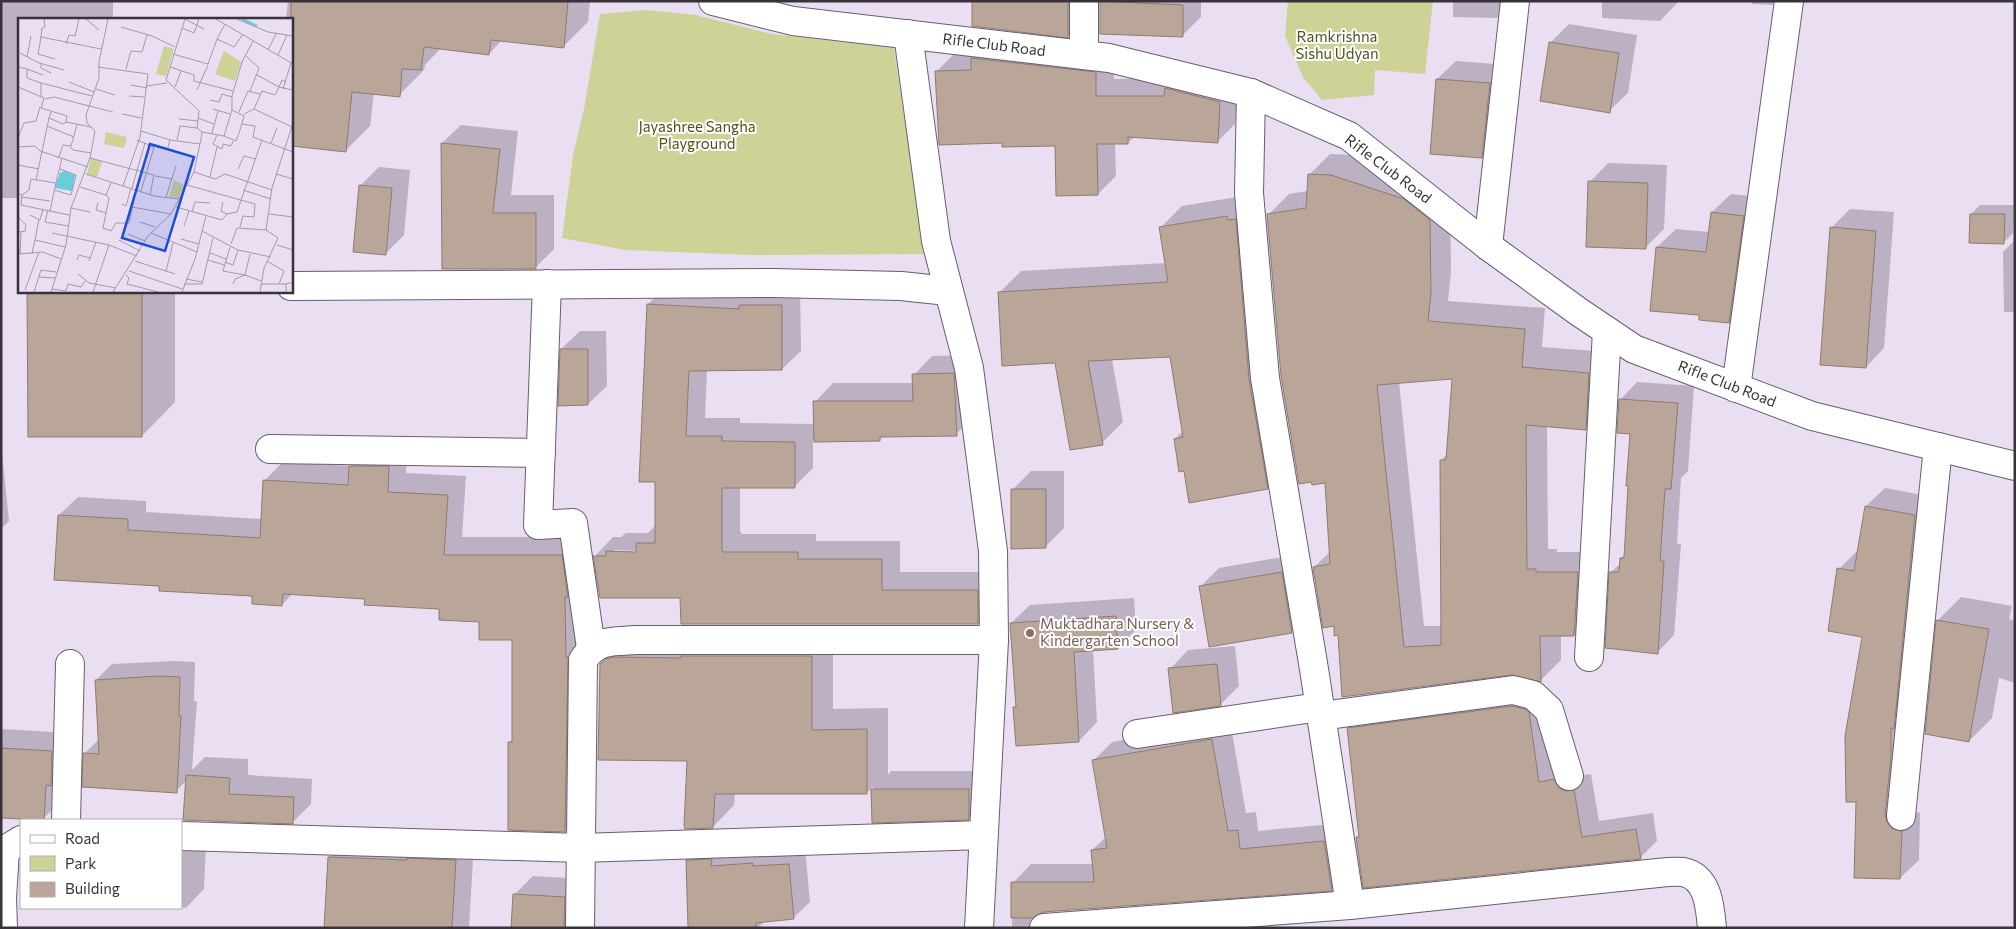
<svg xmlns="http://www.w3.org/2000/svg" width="2016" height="929" font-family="Commissioner,sans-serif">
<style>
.green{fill:#cfd296}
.shadow{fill:#0003;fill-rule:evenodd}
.building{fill:#baa698;stroke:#8f7b6f;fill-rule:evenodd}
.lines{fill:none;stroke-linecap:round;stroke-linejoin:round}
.minor-casing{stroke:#685e6f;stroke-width:30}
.minor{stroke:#fff;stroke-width:28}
.education-dot{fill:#8d6e63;stroke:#fff;stroke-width:2}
.labels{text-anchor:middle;stroke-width:4;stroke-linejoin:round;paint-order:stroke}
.park-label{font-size:15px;fill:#50521a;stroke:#fff}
.street-label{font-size:15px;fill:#38333b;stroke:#fff}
.education-label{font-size:15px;fill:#785e54;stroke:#fff;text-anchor:start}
.inset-river{fill:none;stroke:#68cddc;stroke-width:2.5}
.inset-road{fill:none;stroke:#a39aa9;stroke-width:1}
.view{fill:#1d4ed8;fill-opacity:0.15;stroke:#1d4ed8;stroke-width:2.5}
.inset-edge{fill:none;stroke:#38333b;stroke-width:2.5}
</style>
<rect width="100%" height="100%" fill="#eadef3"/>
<!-- green -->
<g class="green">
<polygon points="1288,1 1433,1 1425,74 1375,70 1374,95 1322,100 1303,77 1285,36"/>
<polygon points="647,10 695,15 772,34 894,48 925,254 751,255 625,250 562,238 573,155 584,109 600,14"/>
</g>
<!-- shadow -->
<g class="shadow">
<polygon points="1,1 113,1 113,19 19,19 19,198 1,198"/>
<polygon points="288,1 590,1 588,22 563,47 502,40 489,54 441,48 425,65 424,70 399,95 374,93 370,126 345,151 291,19 286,19"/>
<polygon points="973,1 1087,1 1087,17 1068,36"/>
<polygon points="1101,1 1201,1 1201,17 1182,36"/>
<polygon points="1453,1 1513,1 1497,18 1453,17"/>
<polygon points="1602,1 1679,1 1660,21 1602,18"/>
<polygon points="1752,1 1776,1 1772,5 1752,4"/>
<polygon points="1569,24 1637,35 1628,93 1609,111 1550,43"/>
<polygon points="955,53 1113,55 1114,79 1176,78 1238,84 1235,124 1217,142 1135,136 1128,143 1115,143 1116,176 1098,194 1056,145 1003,141 937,71"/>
<polygon points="1456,61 1508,65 1500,139 1481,157 1437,79"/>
<polygon points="461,125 518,131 511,195 554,195 554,249 535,268 443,268 442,143"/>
<path d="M1330,154L1352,155L1450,199L1451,271L1448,301L1545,308L1542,347L1609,352L1606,408L1585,429L1547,425L1548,549H1557V552H1598L1595,614L1574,635H1561V660L1540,681L1339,634L1335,625L1314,567L1331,551L1326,482L1268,215L1289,194L1308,191L1309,175ZM1453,378L1447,454L1441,460L1442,626H1424L1399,382Z"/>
<polygon points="1608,163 1667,165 1664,229 1646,247 1590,182"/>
<polygon points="379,167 410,170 404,235 386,253 360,186"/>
<polygon points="1731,194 1762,197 1747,303 1729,322 1701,314 1657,247 1676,229 1710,232 1712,212"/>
<polygon points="1249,195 1289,467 1267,488 1185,469 1175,439 1183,431 1171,355 1112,359 1123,422 1102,443 1056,362 1000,292 1021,271 1166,263 1160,228 1182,206"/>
<polygon points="1980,205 2014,205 2013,233 2004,242 1971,214"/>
<polygon points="1850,209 1894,212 1884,348 1866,367 1831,228"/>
<polygon points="2015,240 2015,312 2004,312 2003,252"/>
<path d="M667,286L800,287L801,351L782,369L707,370L705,418H740V423L815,424V402L833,383H914V375L932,356L972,355L975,416L956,434L883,436L879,440H813V468L794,487H740V531L742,534H816V541H900V572H996V604L978,623L682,597L601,596L595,556L613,537H621L626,533H648L656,525L657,481L648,304ZM614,550L642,551V553L614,552Z"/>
<polygon points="29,291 175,291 175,402 142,436"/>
<polygon points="580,331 606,331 607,386 588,404 561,349"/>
<polygon points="1637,382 1694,386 1688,471 1681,478 1677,544 1681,544 1674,635 1657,653 1611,572 1621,563 1621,558 1626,553 1631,433 1620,400"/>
<polygon points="1,443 9,521 1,529"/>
<polygon points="369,448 407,448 406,473 466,476 462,537 580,537 584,812 565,831 509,743 513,739 513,639 480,620 441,608 366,598 293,593 282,605 254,595 160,585 59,515 78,497 146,501 146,512 262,519 265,480 283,462 351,466"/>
<polygon points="1031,471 1064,471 1064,528 1045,547 1012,490"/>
<polygon points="1885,488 1933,497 1910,810 1920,813 1919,860 1900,878 1855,877 1864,636 1839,569 1858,550 1866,506"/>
<polygon points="1300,554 1310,613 1291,632 1200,587 1219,568"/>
<polygon points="1961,597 2012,606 2009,619 2015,621 2015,683 1999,678 1992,718 1969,741 1926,733 1938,620"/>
<polygon points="1134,598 1136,630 1118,648 1093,650 1097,722 1079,741 1015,707 1017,705 1011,623 1030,605"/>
<polygon points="833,635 833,709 888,708 888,775 891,771 987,771 987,800 968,819 873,822 873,787 866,793 735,793 734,805 713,827 689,760 599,759 600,666 626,640"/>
<polygon points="1235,646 1239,686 1220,705 1170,669 1188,650"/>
<polygon points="174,661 195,662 194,701 197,701 192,770 205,757 248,759 248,775 312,779 311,804 293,822 186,781 176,791 85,753 100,738 96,680 112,664"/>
<polygon points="1530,689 1576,771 1584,775 1591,774 1599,821 1653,813 1657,841 1640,858 1357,838 1360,835 1349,729 1366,712"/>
<polygon points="1230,721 1246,813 1256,812 1258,831 1343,823 1350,871 1331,889 1047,911 1050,919 1061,928 1012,928 1013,883 1031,864 1094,864 1092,850 1107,836 1094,760 1112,742"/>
<polygon points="3,729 70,733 62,800 44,818 1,816 1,731"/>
<polygon points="347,838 474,842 469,928 349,928 329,857"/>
<polygon points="704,844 805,848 810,902 793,918 765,921 758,928 617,928 689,928 687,861"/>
<polygon points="181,845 206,846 204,889 186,908 181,907"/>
<polygon points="533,876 583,879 575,928 512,928 514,895"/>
<polygon points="1256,911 1256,928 1138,928"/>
<polygon points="889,927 970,927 970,928 888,928"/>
</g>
<!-- building -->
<g class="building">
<polygon points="291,1 568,1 564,48 491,40 489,55 424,47 421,70 402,69 400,97 352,92 346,152 291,146"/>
<polygon points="972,1 1068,1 1068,38 972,26"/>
<polygon points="1100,1 1183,5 1183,37 1100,34"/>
<polygon points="1549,42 1619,53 1610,113 1540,101"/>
<polygon points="971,58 1096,72 1096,96 1164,96 1165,88 1220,102 1218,143 1128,137 1128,144 1097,144 1098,195 1056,196 1055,146 1002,147 1002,143 939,145 935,71 971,70"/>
<polygon points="1436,79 1490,83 1482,158 1430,154"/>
<polygon points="441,143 500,149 493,213 536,213 536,269 442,269"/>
<path d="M1308,174L1331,175L1404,199L1430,220L1431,293L1428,321L1525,329L1522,367L1589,373L1586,430L1526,425L1527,569H1536V572H1578L1574,636H1540L1541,682L1511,675L1342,697L1338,635L1334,636V626L1323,628L1313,567L1330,564L1325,483L1312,485L1311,482L1299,484L1281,376L1267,214L1306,208ZM1452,379L1446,460H1440L1441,645L1404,647L1377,385Z"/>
<polygon points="1588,181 1648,183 1646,249 1586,247"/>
<polygon points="359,185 392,188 386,255 353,252"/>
<polygon points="1711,212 1744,216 1729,323 1699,320 1699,315 1650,311 1656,247 1706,252"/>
<polygon points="1970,214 2005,214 2004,244 1969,243"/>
<polygon points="1227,216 1228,220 1236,219 1249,379 1268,489 1189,503 1184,471 1179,472 1174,439 1183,437 1170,357 1088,361 1103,445 1070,450 1055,363 1002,366 998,292 1168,282 1159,227"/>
<polygon points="1830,227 1876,231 1866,368 1820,365"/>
<polygon points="27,291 142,291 142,437 28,437"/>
<polygon points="647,304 739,309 739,305 782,305 782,370 689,371 686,436 722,436 722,441 795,442 795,488 722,488 722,550 723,552 798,552 798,559 882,559 882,590 978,590 978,624 681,624 680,598 600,598 593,556 606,556 606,551 636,552 636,543 655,543 655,482 639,482"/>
<polygon points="560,349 588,349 588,405 558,406"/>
<polygon points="954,373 957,436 880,437 880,441 814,442 813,401 913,401 912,374"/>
<polygon points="1619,399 1678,403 1671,489 1665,489 1660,561 1664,561 1658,654 1605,648 1609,572 1619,572 1620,558 1624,558 1628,486 1626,486 1630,434 1617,433"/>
<polygon points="349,466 389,466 388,492 448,495 444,555 562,555 568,597 565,597 566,657 568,657 565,832 508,830 508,742 512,742 512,640 479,640 479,622 439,620 439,609 364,605 365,599 283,594 282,606 252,604 252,596 159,591 159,586 54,580 58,515 128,519 128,530 260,538 263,480 348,485"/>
<polygon points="1011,489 1046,489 1046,548 1011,549"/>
<polygon points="1865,506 1915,515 1894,729 1891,728 1891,757 1885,814 1887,822 1892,828 1902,831 1900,879 1854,878 1856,802 1846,802 1845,736 1862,637 1828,631 1837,568 1854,571"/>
<polygon points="1282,572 1292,633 1209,647 1199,586"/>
<polygon points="1116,616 1118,649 1074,652 1079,742 1016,746 1013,707 1016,707 1010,623"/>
<polygon points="1936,620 1989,629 1969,742 1925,734"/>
<polygon points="681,656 812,656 812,730 867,729 867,794 715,794 713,828 685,829 684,825 687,761 598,760 600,664 606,659 614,657 681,658"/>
<polygon points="1217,664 1221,706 1173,713 1168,668"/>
<polygon points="158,676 180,677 179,716 181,716 177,793 82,787 83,753 99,754 95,680"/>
<polygon points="1512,706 1525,709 1529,712 1539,782 1554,779 1559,788 1566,791 1574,790 1582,837 1636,829 1641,859 1363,888 1356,837 1359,837 1347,728"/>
<polygon points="1212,739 1228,831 1238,830 1240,849 1324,841 1332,891 1043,912 1033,918 1011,918 1011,882 1094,882 1091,850 1107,848 1092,760"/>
<polygon points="1,748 52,751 51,786 46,785 44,820 1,818"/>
<polygon points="186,775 230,778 229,794 294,797 293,824 183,820"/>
<polygon points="871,789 969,789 969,820 872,823"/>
<polygon points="328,857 407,860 407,858 456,860 452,928 324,928"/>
<polygon points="712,859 711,866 753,863 753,866 789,864 794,919 756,923 756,928 688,928 686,860"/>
<polygon points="513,894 565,897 564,928 511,928"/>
</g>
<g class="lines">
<defs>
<g id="minor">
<polyline points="713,1 793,21 1109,58 1251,93 1349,136 1488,246 1579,312 1634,349 1812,416 2015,466"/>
<polyline points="1084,1 1084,55"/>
<polyline points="908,34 936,241 969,368 993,551 994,640 979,928"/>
<polyline points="1251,93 1249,193 1265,378 1314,669 1350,905"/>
<polyline points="1488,246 1515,1"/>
<polyline points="547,284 538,525 573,523 591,648"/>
<polyline points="291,286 773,283 901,286 948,291"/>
<polyline points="1736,388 1789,1"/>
<polyline points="270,449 541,453"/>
<polyline points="1589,657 1607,331"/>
<polyline points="1321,716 1513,690 1533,695 1549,710 1569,776"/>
<polyline points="1137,734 1319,707"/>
<polyline points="1901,816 1938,447"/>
<polyline points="66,820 70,664"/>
<polyline points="181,836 580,848 983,835"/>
<polyline points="3,928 2,898 5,850 21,840"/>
<path d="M580,928L583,660C598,638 612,642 637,640H994"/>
<path d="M1044,928L1350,905L1658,873C1666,872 1675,871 1683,872C1708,877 1710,906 1712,928"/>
</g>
</defs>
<!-- minor casing -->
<use href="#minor" class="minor-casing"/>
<!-- minor -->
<use href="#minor" class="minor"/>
</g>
<!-- markers -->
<circle class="education-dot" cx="1030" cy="633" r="5"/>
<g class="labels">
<!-- park labels -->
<g class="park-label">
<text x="1337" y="42">Ramkrishna<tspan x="1337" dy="17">Sishu Udyan</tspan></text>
<text x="697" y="132">Jayashree Sangha<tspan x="697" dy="17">Playground</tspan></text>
</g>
<!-- street labels -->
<g class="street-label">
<text transform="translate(994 45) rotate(7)" y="5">Rifle Club Road</text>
<text transform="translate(1388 169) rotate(37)" y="5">Rifle Club Road</text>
<text transform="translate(1727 384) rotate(21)" y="5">Rifle Club Road</text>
</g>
<!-- education labels -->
<g class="education-label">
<text x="1040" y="629">Muktadhara Nursery &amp;<tspan x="1040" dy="17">Kindergarten School</tspan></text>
</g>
</g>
<!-- overview -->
<g transform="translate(18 18)">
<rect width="275" height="275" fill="#eadef3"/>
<path d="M146,28L156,31L148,58L138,56ZM206,33L223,44L217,63L197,56ZM88,114L109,119L107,127L105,130L86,126ZM73,140L84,144L79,159L69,156ZM156,162L166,167L161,180L151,179Z" fill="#cfd296"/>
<path d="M46,153L57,157L54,173L37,170L42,155Z" fill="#68cddc"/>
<path class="inset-river" d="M224,1L239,8"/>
<path class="inset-road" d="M68,1L81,12M198,1L275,46M219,1L250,14L275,18M207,6L199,21L216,29L225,16M103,9L134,18L157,29M164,10L176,15L181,1M23,19L24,10L27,9L26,1M48,26L51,17L57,18L61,1M250,32L258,16M2,35L21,45L46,52M155,36L190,46L199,21M227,37L241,50L232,73M260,37L269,17M9,39L13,18M37,41L20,36L23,19L83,31M23,46V50L33,55M0,49L9,51V60L23,65V78M80,49L130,56L122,119L105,168M152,49L176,57V63L215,73M9,51L25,57M108,51L113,33L124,34L129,17M239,57L261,69L264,62L268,64M51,64L76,74M23,65L74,78M113,67L129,70M129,68L149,65M0,69L26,80L23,90L49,98L48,104L73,109M157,69L163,53M78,71L97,77M265,71L273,45M179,72L190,47M111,78L126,79M27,81L36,79L95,94M192,82L201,84L204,76L214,79M195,91L212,96M236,91L274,109M33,94L31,100L45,106L48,104M221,94L230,73L242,76M104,96L123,100M226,96L236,91L244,73L257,77L261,69L275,72M180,100L196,106M161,101L180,103M224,106L237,108L235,119L275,134M29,108L56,119M123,113L152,122M184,114L206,118L214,92M194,115L200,93M199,117L195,126L204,131L205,126L213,128L215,123M206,118L218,123L222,112L226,98L214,92V78L224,44L235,23M0,119L6,105L18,103L22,89M119,122L136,129L123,173M159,122L162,108L179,110M253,125L259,110M0,129L17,128L22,133L70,149M53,129L55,132L73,135M150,129L152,122L182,126M41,139L45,127L53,128L59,107M72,140L136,157L132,177M0,147L21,151M220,151L226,138L237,141M176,154L197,161L207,156L254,172M68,156L136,178L161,181M258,156L275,161M137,158L154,161M192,159L199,129M18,162L31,100M169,167L237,186L236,199L225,198L222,209M62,169L88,177L93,165M114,170L127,125M36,172L53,177L58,157L42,151M225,172L253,181M0,175L4,177L3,187L51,197M4,177L11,172L13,161L38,165L44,140M88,177L91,180L85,210L93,213L98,205H111L118,172M4,179L32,183M148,179L158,148M205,184L203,193L209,196M80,185L78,192L88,195M104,186L108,188L113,170M114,189L153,196M158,189L204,202L209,196L219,194L244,122M53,190L72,194M30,192L27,204L50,208M32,193L38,165M174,194L177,184L192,185M251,196L275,199M12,197L22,202L25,191M122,204L137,209M166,208L171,193M184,213L220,232L253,239M0,214L7,213L8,207L0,199M34,215L91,227L119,238M133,215L179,234M110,216L127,223M163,221L181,226M17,222L21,201M101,222L122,233M213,226L219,210L248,212M259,227L275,232M212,229L205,253L227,257L232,236M192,235L208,241M0,236L25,234L43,241M2,236L3,214M14,236L17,222L47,229M59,242L61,237L72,240M190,242L206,247M71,243L78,224M117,243L157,256M249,243L266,253L261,266M207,244L215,247L220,232M111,253L164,271M148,253L155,225M60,256L71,265L98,270M108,257L111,260L109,266L140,274M21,259L37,260M168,261L184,264M166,266H184L195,220M215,266L217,261L227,257L243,263M244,266H268M34,271L48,273L50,266L63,269L67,263M7,272L21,234M16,274L23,252L38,254M33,274L48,227L53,190L72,140L77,113L69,105L68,97L81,60V44L90,1M75,274L91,227M95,274L130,218L153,196L176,154L183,121L184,114L179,110L181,93L148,62L167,1L186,11M164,274L177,241L188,198M242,274L246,250L260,220L248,212L254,170L275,105M268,274V266L275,264"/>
<path class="view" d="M132,126L176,139L147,233L104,220Z"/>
<rect width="275" height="275" class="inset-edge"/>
</g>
<!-- border -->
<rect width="2016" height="929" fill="none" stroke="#38333b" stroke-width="5"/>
<!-- legend -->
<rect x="20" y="819" width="162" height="90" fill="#ffffff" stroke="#afadb1"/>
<rect x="30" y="835" width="25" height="8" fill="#ffffff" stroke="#afadb1"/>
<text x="65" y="844" font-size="15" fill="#38333b">Road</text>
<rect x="30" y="856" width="25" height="15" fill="#cfd296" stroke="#afadb1"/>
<text x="65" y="869" font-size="15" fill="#38333b">Park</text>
<rect x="30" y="882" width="25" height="15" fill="#baa698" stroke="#afadb1"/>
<text x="65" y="894" font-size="15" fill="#38333b">Building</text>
</svg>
